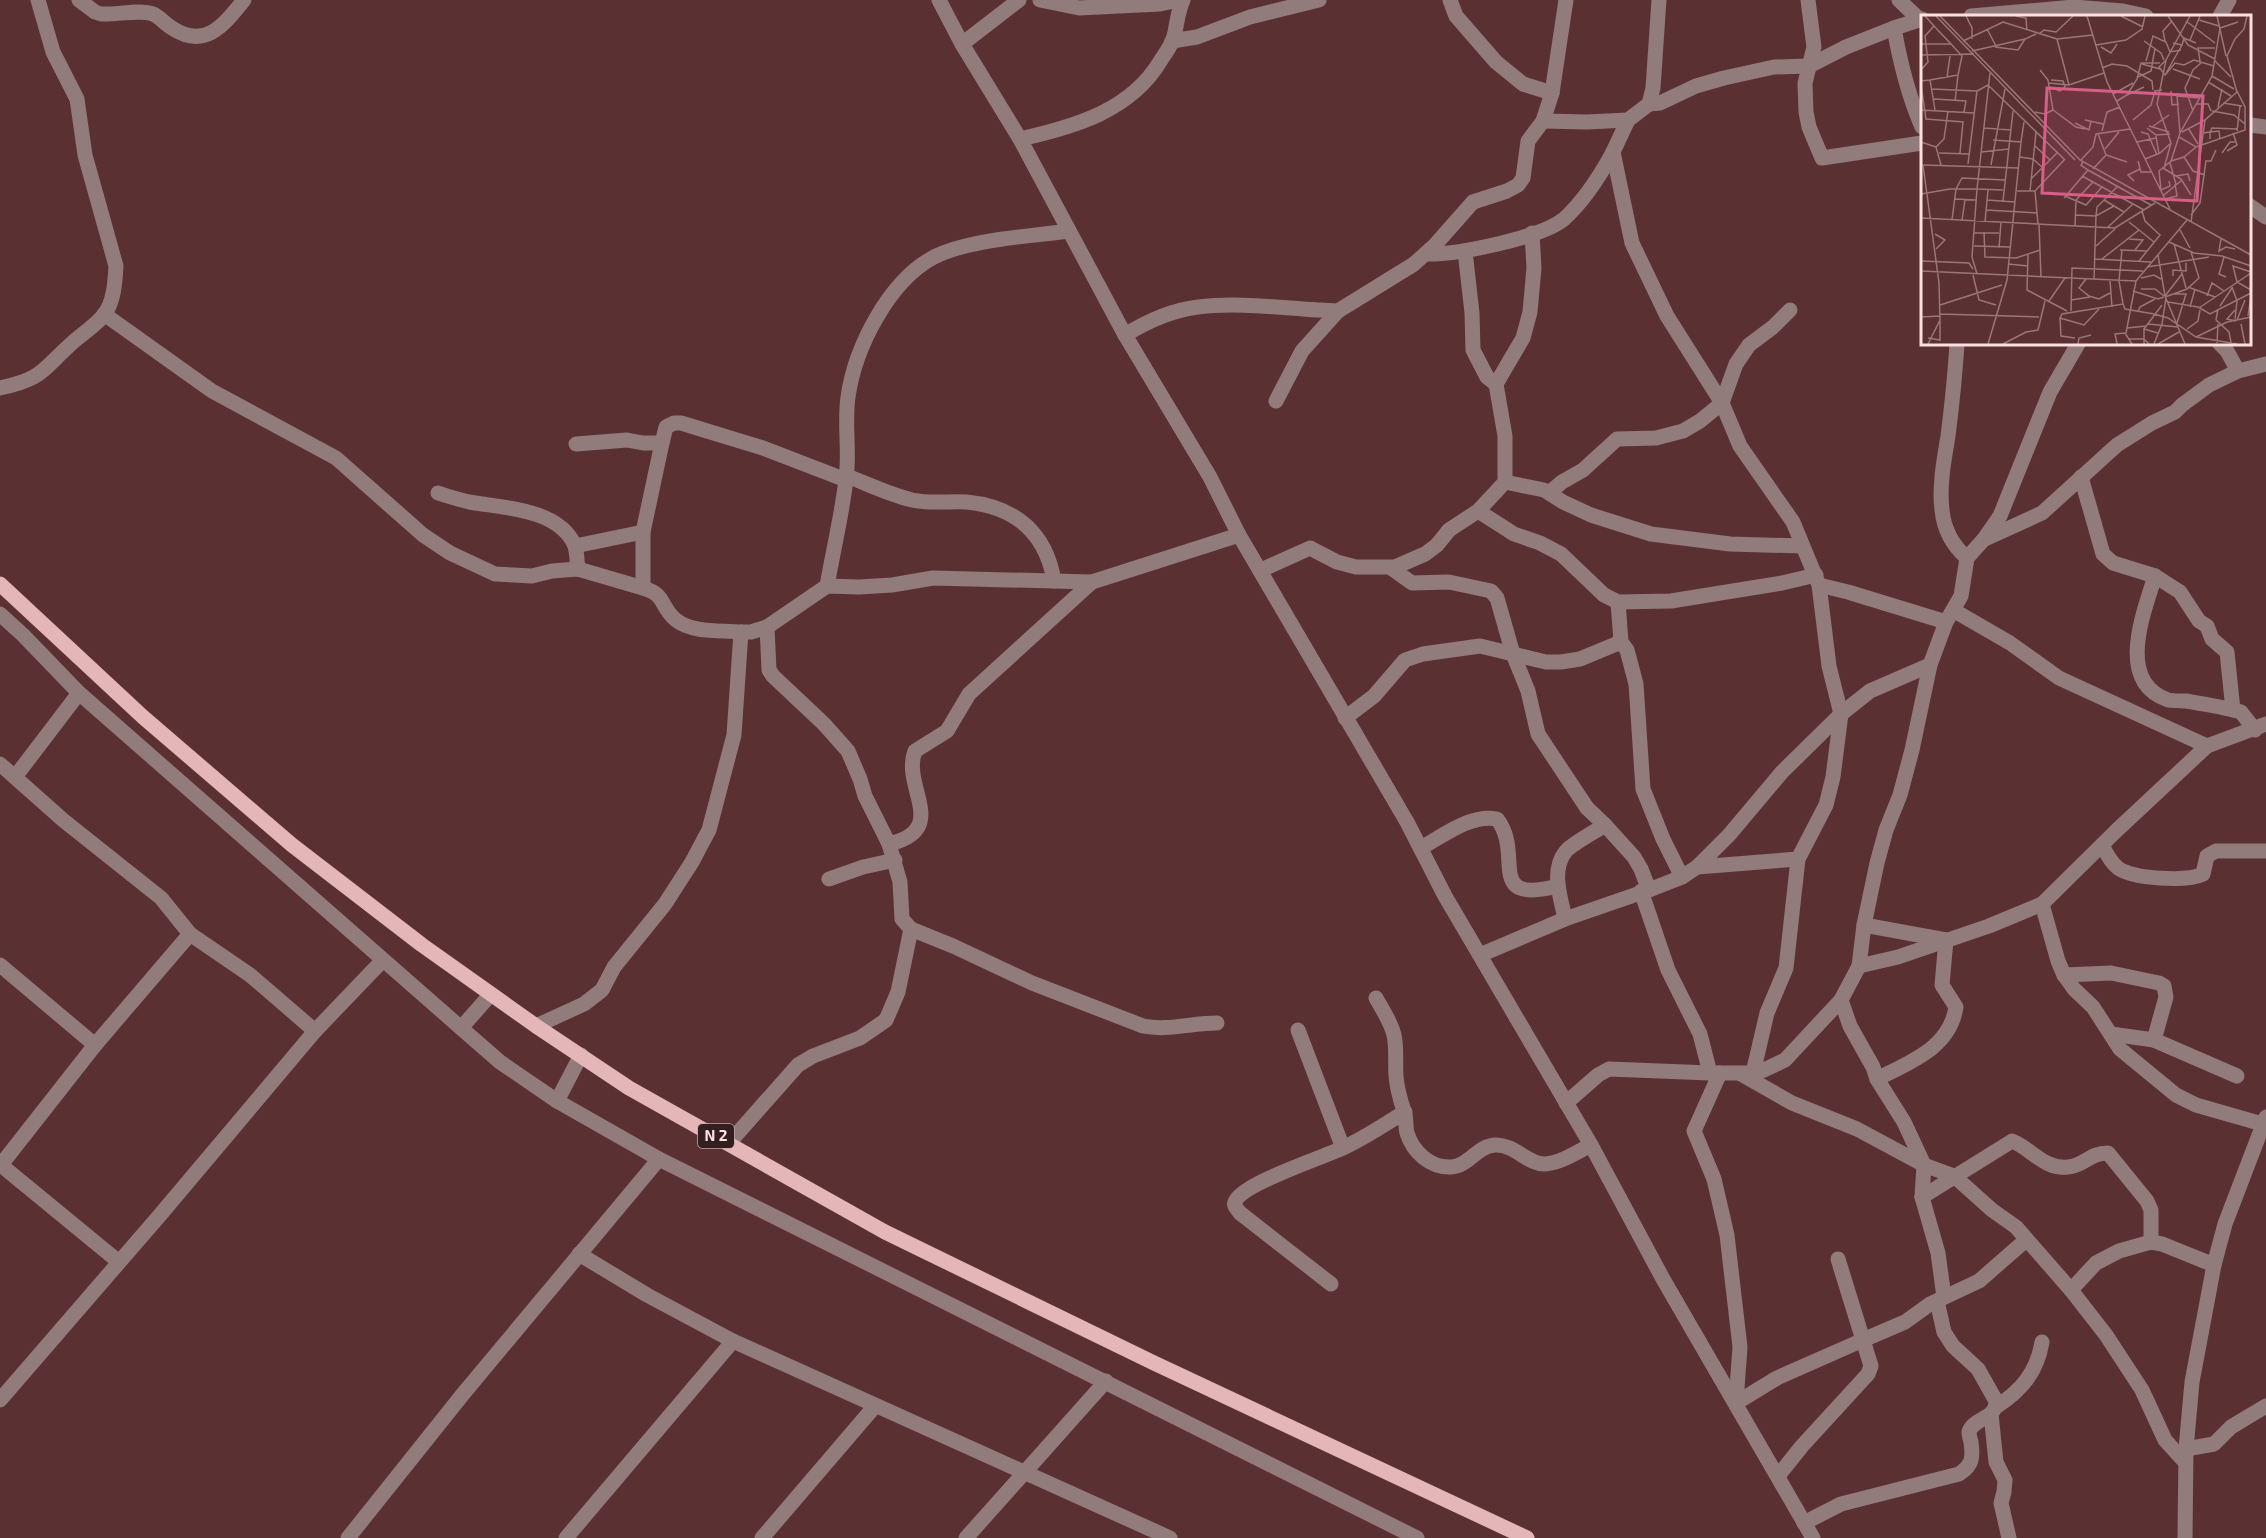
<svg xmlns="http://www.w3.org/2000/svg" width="2266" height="1538" font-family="'Exo 2',sans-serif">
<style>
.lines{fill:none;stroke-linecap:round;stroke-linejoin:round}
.minor{stroke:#927b7b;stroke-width:15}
.major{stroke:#e4b6b7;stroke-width:15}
.labels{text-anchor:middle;stroke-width:5;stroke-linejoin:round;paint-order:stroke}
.shield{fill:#331f20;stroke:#c0a5a6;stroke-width:1.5}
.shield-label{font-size:15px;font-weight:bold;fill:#fcdfdf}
.inset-road{fill:none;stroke:#9b7677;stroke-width:1.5}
.view{fill:#d65e89;fill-opacity:0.15;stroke:#d65e89;stroke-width:3}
.inset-edge{fill:none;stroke:#fcdfdf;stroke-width:3}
</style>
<rect width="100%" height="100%" fill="#5b3032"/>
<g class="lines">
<!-- minor -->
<g class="minor">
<path d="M79,0L95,12L101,14C115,15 141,9 153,14C160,17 165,24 172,28C205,50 224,25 244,0"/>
<polyline points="939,0 962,44 1020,139 1125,335 1210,477 1239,535 1407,822 1445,896 1591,1145 1663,1279 1813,1538"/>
<polyline points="1040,0 1079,8 1160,4 1179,0"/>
<polyline points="1450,0 1456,16 1496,62 1523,84 1552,93"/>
<polyline points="1659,0 1653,88 1649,104 1628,120 1613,152 1632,243 1667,316 1722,403 1740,446 1793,522 1819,585 1829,666 1841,714 1833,777 1826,805 1798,859 1786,968 1767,1013 1753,1073"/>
<polyline points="1808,0 1814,47 1805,83 1806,112 1809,127 1822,158 1922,143"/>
<polyline points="1899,0 1919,19"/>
<polyline points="1971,16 2074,7 2123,11 2146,16"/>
<polyline points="2220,16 2229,0"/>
<path d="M1922,19L1894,28C1900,62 1908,95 1922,127"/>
<polyline points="1172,41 1197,37 1250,17 1319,0"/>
<polyline points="962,44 1019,0"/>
<polyline points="1649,104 1660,103 1696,86 1724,78 1774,67 1809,66 1846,47 1894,28"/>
<polyline points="1543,121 1587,122 1628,120"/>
<polyline points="2250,125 2266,127"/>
<path d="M1020,139C1074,127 1131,111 1161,60C1165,54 1170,47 1173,40C1177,27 1177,13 1183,0"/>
<polyline points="2250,206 2266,217"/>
<path d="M1426,254C1456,255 1541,238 1564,219C1585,200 1600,176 1613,152"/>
<polyline points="104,314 212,391 336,458 423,535 450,553 495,574 532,576 552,571 578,569"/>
<path d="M1125,335C1146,322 1173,310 1198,307C1243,301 1293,310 1338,311"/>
<path d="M1957,344C1955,375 1952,405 1948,436C1944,460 1939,486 1942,510C1944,530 1952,545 1967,558"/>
<polyline points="2220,344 2227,351 2238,371"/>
<polyline points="1496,384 1523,338 1530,312 1534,268 1532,233"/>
<path d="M0,388C43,379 42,370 72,343C82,334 96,325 104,315C114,302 115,282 116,266L85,155L77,99L53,52L38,0"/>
<polyline points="1276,401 1302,351 1338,311 1414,264 1435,245 1473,202 1507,191 1518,185 1523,178 1528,141 1543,121 1552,93 1566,0"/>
<polyline points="576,444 627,440 643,443 662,443 666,427 674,423 681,423 763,448 846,480"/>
<path d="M847,476C868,484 890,495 912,500C930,504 948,501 967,502C1016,507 1046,533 1054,581"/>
<polyline points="2081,477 2103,554 2113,563 2155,576 2180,592 2199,621 2207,626 2212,639 2227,652 2233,710"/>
<polyline points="1505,482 1544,490 1563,502 1591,515 1651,534 1730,544 1802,546"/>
<path d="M438,493C450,497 462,501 475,503C507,508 560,510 575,546C577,553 577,562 578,569L643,588V532L662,443"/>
<polyline points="1549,493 1562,482 1583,470 1617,439 1656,438 1683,431 1700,421 1722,403 1736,364 1749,345 1773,327 1790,310"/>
<polyline points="1478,511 1514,534 1540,543 1561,554 1604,595 1618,602 1671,601 1782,583 1816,575"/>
<polyline points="1985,539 2042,513 2117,445 2152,423 2175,412 2182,405 2209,385 2238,371 2266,364"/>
<polyline points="575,546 643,532"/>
<polyline points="1391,568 1412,583 1449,582 1491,591 1497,598 1513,654 1528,691 1538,734 1587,808 1605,825 1634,857 1641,869 1649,890"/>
<polyline points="1261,570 1310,548 1337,562 1356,567 1395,567 1425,554 1437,545 1449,530 1478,511 1505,482 1505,436 1496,384 1487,377 1473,350 1472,313 1465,251"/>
<path d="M2155,576C2144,612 2115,682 2168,700C2173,701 2180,701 2186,701C2204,704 2223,707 2241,712L2255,730"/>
<polyline points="1819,585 1848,592 1946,622"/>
<path d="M827,586C833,551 842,515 846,479C850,452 844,424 848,397C855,347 889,281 934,257C970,239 1027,237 1068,231"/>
<path d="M643,588C667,595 659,606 676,620C692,633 721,630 741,632"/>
<polyline points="1618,602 1621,642 1627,650 1636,684 1643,789 1663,839 1682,877"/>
<polyline points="1953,610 2010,643 2059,678 2207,746 2266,724"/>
<polyline points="0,614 23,635 79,693 461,1028"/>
<path d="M767,627L769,670L773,676L824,724L848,751L860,779L865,796L889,844L900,882L902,919L911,929L953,946L1032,983L1143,1026C1167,1031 1192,1023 1217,1023"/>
<polyline points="1345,718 1374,696 1405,660 1423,654 1480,646 1546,662 1561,662 1580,659 1621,642"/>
<polyline points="0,764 63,820 161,898 190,934 250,975 315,1031"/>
<polyline points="15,777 79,693"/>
<path d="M889,844C951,829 901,787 915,751L947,731L969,694L1092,582"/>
<path d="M2102,845C2106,853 2111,863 2118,868C2133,879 2187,882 2203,874L2207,856L2216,851H2266"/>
<path d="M1421,848C1443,836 1470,814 1497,819C1525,854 1483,905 1558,886"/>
<polyline points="1697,867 1798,859"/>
<polyline points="829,879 863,867 895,860"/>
<polyline points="1641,891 1668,970 1700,1034 1710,1073 1720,1073"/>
<polyline points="2042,904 2058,961 2064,975 2074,989 2093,1007 2120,1049 2176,1095 2196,1105 2266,1125"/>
<path d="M1565,919C1561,898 1550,870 1566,851C1572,844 1596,831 1605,825"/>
<path d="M1864,925L1946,940L1942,985L1956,1007C1950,1048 1910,1062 1877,1079"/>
<polyline points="1480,955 1565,919 1649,890 1682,877 1697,867 1729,835 1782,772 1841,714 1870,691 1930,665"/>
<polyline points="0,965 95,1045"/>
<polyline points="1859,966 1898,957 1989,926 2042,904 2116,831 2207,746"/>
<polyline points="2064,975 2111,973 2159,983 2164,986 2166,997 2154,1040 2111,1034"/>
<polyline points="491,994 461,1028 500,1062 557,1101"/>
<path d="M1376,998C1382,1009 1391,1022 1394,1035C1397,1048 1395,1063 1396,1076C1397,1089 1400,1099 1404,1111C1407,1118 1405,1126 1407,1133C1413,1152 1430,1168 1451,1167C1469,1166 1477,1146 1495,1145C1515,1144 1528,1165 1545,1164C1561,1163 1577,1152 1591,1145"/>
<polyline points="1841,1000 1850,1026 1873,1067 1877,1079 1904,1122 1924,1165 1922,1197 1938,1253 1944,1297"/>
<polyline points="536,1026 584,1004 602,990 614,967 665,904 692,862 709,830 734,735 741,632 751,632 767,627 827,586 859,587 892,585 933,578 1092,582 1239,535"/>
<polyline points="1298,1030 1343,1148"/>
<polyline points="2154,1040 2237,1076"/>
<polyline points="581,1055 557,1101 659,1159 1417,1538"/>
<polyline points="1741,1074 1792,1103 1857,1129 1924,1165 1954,1176 1992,1210 2016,1227 2071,1290 2106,1335 2142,1390 2165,1440 2185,1462"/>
<polyline points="1566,1103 1598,1075 1609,1069 1710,1073"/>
<polyline points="729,1143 798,1065 813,1056 860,1038 886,1020 898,992 911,929"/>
<polyline points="1,1165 119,1262"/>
<polyline points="0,1166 95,1045 190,934"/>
<path d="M1922,1197L2012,1141C2031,1148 2044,1170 2068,1167C2084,1166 2089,1153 2108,1153L2147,1201L2151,1210V1242"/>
<polyline points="579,1254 647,1295 733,1341 1170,1538"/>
<path d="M1331,1284L1240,1213C1238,1210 1233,1206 1235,1202C1242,1183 1325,1157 1345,1147C1366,1137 1385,1124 1405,1112"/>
<polyline points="2071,1290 2096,1263 2119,1251 2151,1242 2162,1244 2214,1265"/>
<polyline points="0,1400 160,1215 315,1031 382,961"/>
<polyline points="1736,1402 1740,1347 1727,1235 1714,1179 1694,1131 1720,1073 1753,1073 1764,1070 1785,1060 1841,1000 1859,966 1864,925 1877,863 1886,830 1900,795 1912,750 1930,665 1946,622 1961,596 1967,558 1984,539 2000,516 2050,392 2078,344"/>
<polyline points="1736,1403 1777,1378 1863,1340 1838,1259"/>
<path d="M1996,1407C2022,1390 2037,1372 2042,1342"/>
<polyline points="1991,1414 1996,1462 2005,1480 2004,1492 2001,1503 2009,1538"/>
<polyline points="2186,1449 2214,1444 2231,1427 2266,1406"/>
<polyline points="1778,1476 1802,1446 1868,1374 1871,1366 1863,1340 1905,1322 1930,1304 1979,1281 2026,1240"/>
<path d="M1804,1523L1841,1504L1959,1474C1973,1465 1973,1457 1971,1442C1970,1438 1969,1436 1969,1432C1973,1418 1997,1419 1996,1401L1978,1369L1953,1346L1944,1332L1937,1301"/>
<polyline points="348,1538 463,1394 659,1159"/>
<polyline points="566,1538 733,1341"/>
<polyline points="762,1538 875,1406"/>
<polyline points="966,1538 1106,1381"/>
<polyline points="2185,1538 2186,1449 2192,1382 2214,1265 2225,1224 2266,1117"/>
</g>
<!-- major -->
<polyline class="major" points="0,584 143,717 292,845 422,945 536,1026 629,1088 885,1232 1154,1363 1527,1538"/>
</g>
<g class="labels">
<!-- shield labels -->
<rect class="shield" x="698" y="1124" width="36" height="24" rx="4.5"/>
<g class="shield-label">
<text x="716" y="1141">N 2</text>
</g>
</g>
<!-- overview -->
<g transform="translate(1921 15)">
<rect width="330" height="330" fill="#5b3032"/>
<path class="inset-road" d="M15,1L154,145M19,1L159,145L330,240M45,1L51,13V24M95,1L105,3L106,16M166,1L186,67L249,194M200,1L222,12M247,1L267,30L294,44M296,1L305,41M278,5L298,11M265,6L294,28M13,11L30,29M299,13L317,7M66,14L75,31M118,19L123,15L135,17L152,1M136,24L148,70M269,25L279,1M42,26L82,7L136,24L172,20M223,26L240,38L243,45M244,26L242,16L251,6M252,28L261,30L263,23L275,28M0,29H30L41,41L37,60M175,30L205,25L221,14L224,1M74,32L97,35L104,24L115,19M180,32L190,38L196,29M51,36L104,24M0,40L53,39M245,45L238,52L244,60L261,30M225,46L232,21L245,27L249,37L260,35M279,46L277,33H294M294,46L310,62M221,49L239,54M181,53L191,49L206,51L231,66L232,75M252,54L279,64M0,55L7,47L4,21L13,11L4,1M119,55L127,65L132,95M69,58L56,174L82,175M245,59L254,48L263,50L273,45L293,51M291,61L313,74M26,62L29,41M217,62L230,56L234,33M9,65L37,60L34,86M0,66L9,65L14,95M287,67L310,81M128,68L148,70L183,58M0,70L5,104L42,107L39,138M68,71L144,145M129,72L139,76L144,72L142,66L130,65M11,74L56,76M250,76L251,90L258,89M192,79L212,68M206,80L223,72M13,84L45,86L43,97M196,86L206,80L216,64L220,48H239M302,88L321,91M275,89H287L290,96M297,92L301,74M0,95L53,98M132,95L155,112L164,114M272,96L264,73L272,55L281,47M291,96L313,100L324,109M114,97L124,99L132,95M164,105L182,109M212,105L230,90L234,76L241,75M154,108L168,115L170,106M228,111L248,117M231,112L248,100M63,113L90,115M226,113L235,120L249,119M267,113L277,129M181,116L186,97L199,92M316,116L319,91M220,117L227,119L236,140M261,117L284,105M259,118L256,81L278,83M282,118L289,117L291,113L316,114M177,119L185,140L206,147M235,121L238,139M258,122L275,132L324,115V92L316,76M289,124V117L298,116L299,125M0,127L15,132L20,150M100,127L103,107M216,127L235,123M114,131L129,145M15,132L23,124L27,96M184,134L198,117M306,136L316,130L312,118M60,137L88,134M18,138L49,139M301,138L309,127H314M99,142L112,144L122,153M263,142L272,156L284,160M224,144L239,138L250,128M160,145L172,132L175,119L209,114M217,146L220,157H231M250,146L263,142L275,132M162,147L160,150L167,155L230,190M249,148L255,169M47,149L56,76L67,70M1,150L98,153M2,150L18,268L19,305L7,329M70,150L84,74M242,153L260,164L270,180M243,153L250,128L236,89L245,45L269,1M172,154L185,140M161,161L223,195M255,161L267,159L269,166M110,164L136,138M213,166L207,160L219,154M248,166L249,171L240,175L238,156L250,146L259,118L291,61L299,13M96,176H114L117,209M109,176L115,117M114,176L144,144M0,179L29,174H56L51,242L56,259M243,180L261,165M144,181L165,190L181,172M143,183L167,155M33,184L55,185M244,184L256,181L254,169M66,185L94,187M183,185L203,197M82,186L92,96M193,191L175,201L176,192L197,171M65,195L116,198M154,200L175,201L173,265M270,200L279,188L285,146H290L295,135M0,203L194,213L234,188M31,205L35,174L41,163L84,165M41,205L44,185M64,207L67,175M208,207L233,227M270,207L284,105L316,77L306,41L314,24L323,14L326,1M118,209L120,262M154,211L155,185L172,167M187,212L212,189M259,215L269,233M63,217L64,242L95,243L119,235M53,218H78M14,219L24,225L15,234M208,224L222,225L214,235M300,224L298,236L305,232L314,234M248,227L273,238L301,241L330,251M253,229L265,273M53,231L89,232M175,231L194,214M78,233L80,207M199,235L226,236M201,235L198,266L202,289M107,240L106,275L146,296M237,240L244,281L264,329M303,242L298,259L305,262M174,244L230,247M181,244L218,215M0,246L48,248L52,254M218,246L239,220L224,206L221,196M87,249L107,251M226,252L288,242M0,256L215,266L266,205M330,257L312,251L316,267L330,275M52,260L58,285L75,290M252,261V255L265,256V248M220,263L233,260L240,264M165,264L158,273L168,281L178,284L189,278M189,266L191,292M267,272L294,282M311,272L316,286L314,304M220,274H234L243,281M212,276L237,284L243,282M253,279H265L256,308M244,281L261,259M286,281L291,268L303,276M244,282L266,274L278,263L270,237M150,285L169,282M128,286L144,263M247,287L277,292L289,299L330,278M19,290L81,270M299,291L311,273M269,292L274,274M278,293L330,258M178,294L163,310L139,303L141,299L202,289L204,294L233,299M297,294L295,305L308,317L310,328M314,295L306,304L315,306M150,296L151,253L222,256M217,297L219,292L234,284M19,299L118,302M233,299L247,303L275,322L316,329M327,301L330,281M0,302L19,301M139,303L140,321L154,323M316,305L324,285M227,309L257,312M320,309L324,329M206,313L225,311M223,314L241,290M266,314L277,306L279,295M205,318L215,266M275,322L306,307L330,302M7,323L19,325V306M207,324H223L228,329M296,328L297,309M67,329L86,265L100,127L72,125M82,329L105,317L117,315L124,286M157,329L158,323L170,320M196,329L194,319L204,318L211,329M223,329V314L237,318M233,329L241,309L245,283M237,329L258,317"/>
<path class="view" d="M126,73L282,81L276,186L121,178Z"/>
<rect width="330" height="330" class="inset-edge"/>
</g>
</svg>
